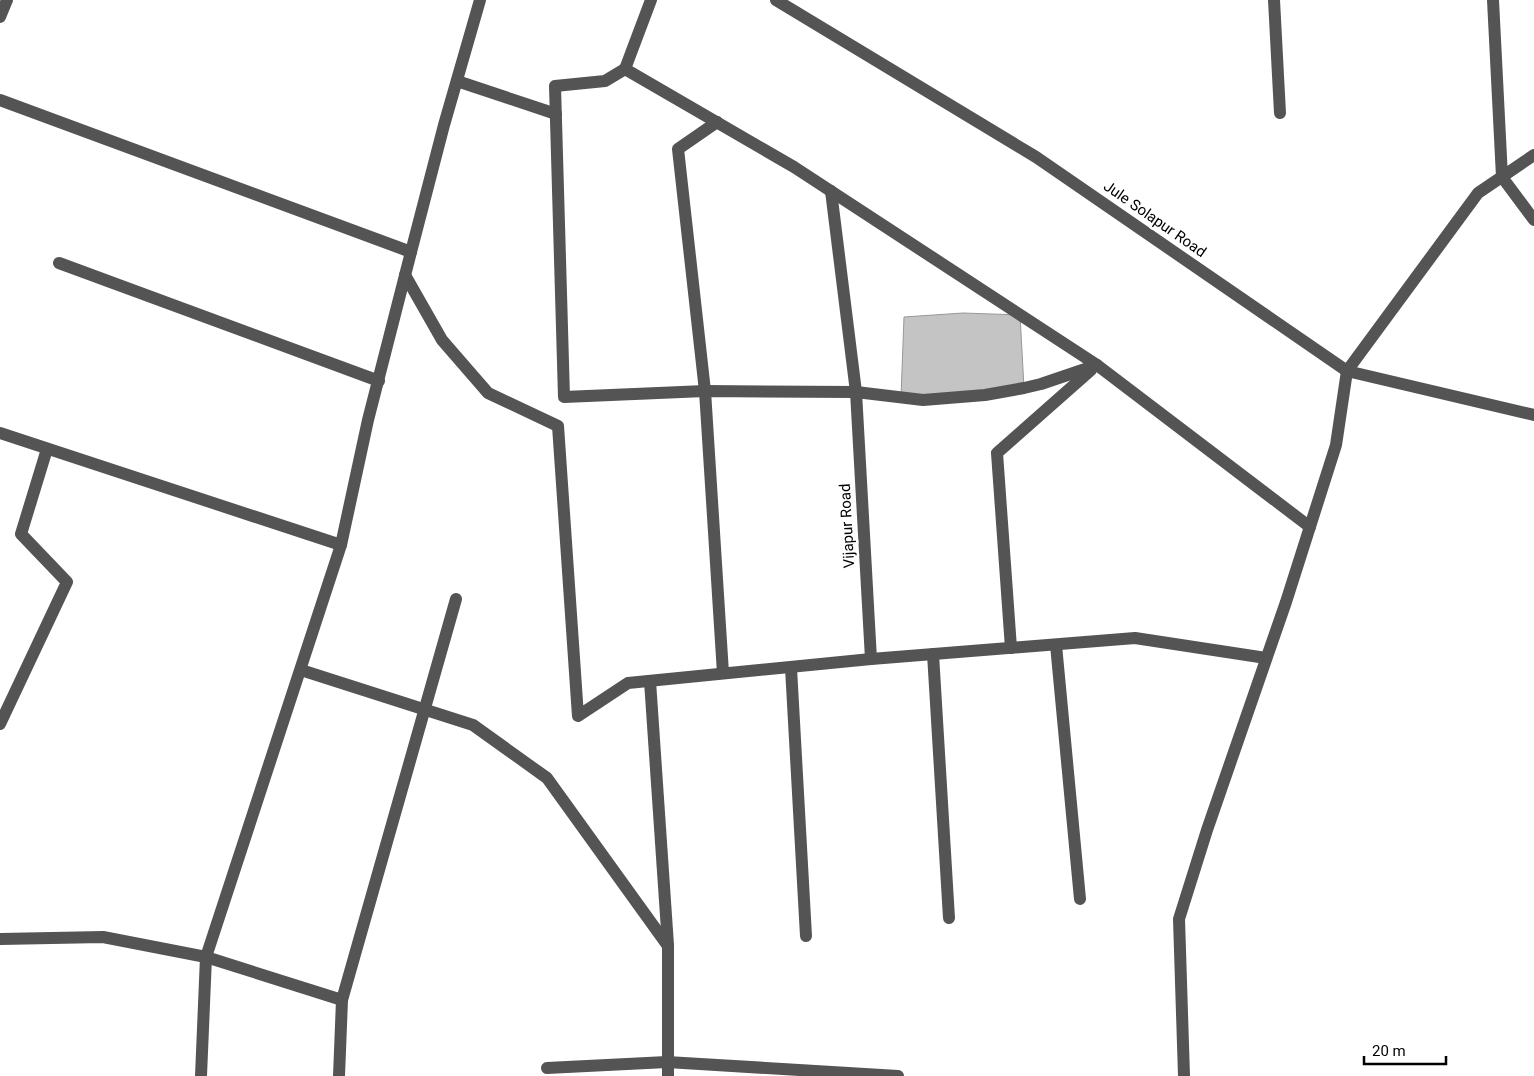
<svg xmlns="http://www.w3.org/2000/svg" width="1534" height="1076" font-family="Roboto,sans-serif">
<style>
.building{fill:#c4c4c4;stroke:#989898}
.lines{fill:none;stroke-linecap:round;stroke-linejoin:round}
.minor{stroke:#545454;stroke-width:12}
.labels{text-anchor:middle;stroke-width:5;stroke-linejoin:round;paint-order:stroke}
.street-label{font-size:15px;fill:#000;stroke:#fff}
</style>
<rect width="100%" height="100%" fill="#fff"/>
<!-- building -->
<polygon class="building" points="963,313 1020,315 1024,388 901,397 904,317"/>
<g class="lines">
<!-- minor -->
<g class="minor">
<polyline points="651,0 625,69 794,167 1097,365 1310,527"/>
<polyline points="776,0 1036,157 1347,371 1534,415"/>
<polyline points="1274,0 1280,113"/>
<polyline points="1493,0 1502,177 1534,220"/>
<polyline points="0,17 7,0"/>
<polyline points="625,69 605,81 555,86 564,397 705,391 856,392 923,400 985,395 1024,388 1041,384 1097,365"/>
<polyline points="457,81 556,114"/>
<polyline points="0,100 411,252"/>
<polyline points="717,122 678,149 705,391 723,673"/>
<polyline points="831,191 856,392 871,659"/>
<polyline points="59,263 379,381"/>
<polyline points="405,275 442,340 488,393 558,426 578,716 628,683 871,659 1135,638 1266,658"/>
<polyline points="0,433 341,545"/>
<polyline points="1056,645 1080,899"/>
<polyline points="1011,648 997,453 1091,370"/>
<polyline points="933,654 949,918"/>
<polyline points="791,668 806,936"/>
<polyline points="301,670 473,725 547,778 668,946 668,1076"/>
<polyline points="650,681 668,945"/>
<polyline points="0,724 67,582 21,534 47,449"/>
<polyline points="0,939 103,937 206,957 341,545 368,420 411,252 444,125 480,0"/>
<polyline points="547,1068 667,1062 898,1076"/>
<polyline points="201,1076 206,957 342,1000 456,599"/>
<polyline points="339,1076 342,1000"/>
<polyline points="1184,1076 1179,919 1207,830 1286,602 1336,445 1347,371 1478,193 1534,155"/>
</g>
</g>
<g class="labels">
<!-- street labels -->
<g class="street-label">
<text transform="translate(1155 219) rotate(35)" y="5">Jule Solapur Road</text>
<text transform="translate(847 526) rotate(-93)" y="5">Vijapur Road</text>
</g>
</g>
<!-- scale -->
<path d="M1364 1056v8h82v-8" fill="none" stroke="#000000" stroke-width="2.5"/>
<text x="1372" y="1056" font-size="15" fill="#000000" stroke="#ffffff" stroke-width="4" paint-order="stroke">20 m</text>
</svg>
